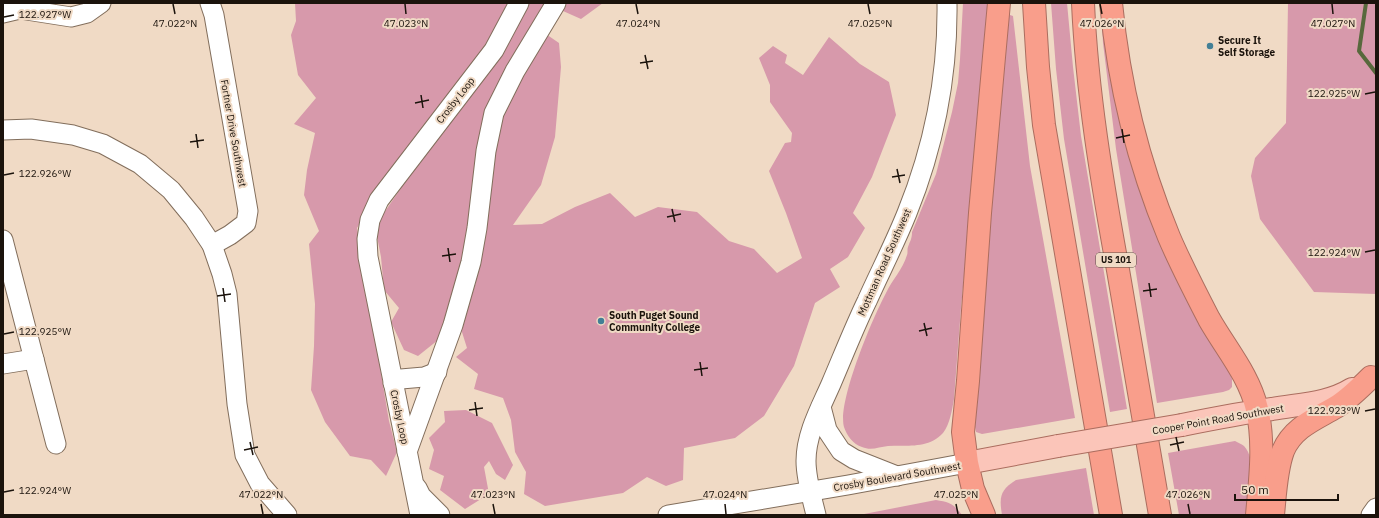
<svg xmlns="http://www.w3.org/2000/svg" width="1379" height="518" font-family="'IBM Plex Sans',sans-serif">
<style>
.green{fill:#d799ab}
.lines{fill:none;stroke-linecap:round;stroke-linejoin:round}
.stream{stroke:#58683c;stroke-width:4}
.minor-casing{stroke:#826e5c;stroke-width:21}
.major-casing{stroke:#ab6d5f;stroke-width:24}
.highway-casing{stroke:#ab6d5f;stroke-width:24}
.minor{stroke:#fff;stroke-width:19}
.major{stroke:#fbc5b9;stroke-width:22}
.highway{stroke:#f99e8b;stroke-width:22}
.major-bridge-casing{stroke:#ab6d5f;stroke-width:24;stroke-linecap:butt}
.major-bridge{stroke:#fbc5b9;stroke-width:22}
.ticks{fill:none;stroke:#1b130c;stroke-width:1.5}
.poi-dot{fill:#427f96;stroke:#f0dac5;stroke-width:1.5}
.labels{text-anchor:middle;stroke-width:4;stroke-linejoin:round;paint-order:stroke}
.shield{fill:#f0dac5;stroke:#5b4f44;stroke-width:1}
.shield-label{font-size:9px;font-weight:bold;fill:#1b130c}
.poi-label{font-size:10px;font-weight:bold;fill:#1b130c;stroke:#f0dac5;text-anchor:start}
.street-label{font-size:10px;fill:#1b130c;stroke:#f0dac5}
.ticks-label{font-size:10px;text-anchor:middle;fill:#1b130c;stroke:#f0dac5;stroke-width:4;stroke-linejoin:round;paint-order:stroke}
</style>
<rect width="100%" height="100%" fill="#f0dac5"/>
<!-- green -->
<g class="green">
<polygon points="295,3 603,3 581,19 554,7 540,30 559,43 561,67 555,137 541,185 513,225 542,224 575,207 610,193 635,217 658,207 697,212 729,241 754,249 777,273 802,258 786,213 769,171 785,143 791,142 792,133 770,102 770,85 759,58 773,46 787,55 785,63 803,75 829,37 860,64 889,82 896,115 872,177 853,213 865,228 848,257 830,269 840,287 815,303 794,366 764,416 735,438 684,448 683,480 666,486 647,477 623,493 545,506 524,494 526,472 515,452 511,420 503,398 474,389 478,374 456,357 467,348 461,329 476,282 461,270 451,306 438,340 418,356 404,350 391,322 399,308 384,290 381,257 375,226 401,188 400,172 383,179 381,189 357,228 389,421 397,452 386,476 371,460 350,456 325,422 311,390 314,346 315,304 309,244 319,231 304,195 307,170 315,133 294,124 316,98 298,75 291,35 296,21"/>
<path d="M963,3H990L961,308L954,399C952,410 950,424 943,433C928,449 908,445 888,446C879,447 871,451 862,447C853,444 847,436 844,427C837,402 873,317 886,293C892,280 903,269 907,255C908,253 907,249 908,247C910,241 912,239 912,232L936,174L952,112L958,83L960,59Z"/>
<polygon points="1051,3 1067,3 1073,67 1081,136 1127,409 1110,412 1064,139 1056,69"/>
<polygon points="1101,3 1106,43 1232,379 1232,387 1229,390 1223,392 1157,403 1116,149 1103,43"/>
<polygon points="1288,3 1376,3 1376,294 1314,292 1260,219 1251,176 1255,158 1286,123"/>
<polygon points="1010,15 1013,16 1030,166 1075,418 982,434 976,432 974,422 995,127 1008,16"/>
<polygon points="466,410 492,423 513,465 505,480 496,474 489,461 484,467 489,494 465,509 440,490 444,476 429,469 434,450 429,438 445,422 444,411"/>
<path d="M1235,441C1238,443 1242,444 1244,446C1258,461 1250,497 1249,515H1179L1168,453Z"/>
<path d="M1086,468L1094,515H1002C999,497 1000,490 1016,480Z"/>
<path d="M936,500C949,502 954,504 962,515H859Z"/>
</g>
<g class="lines">
<!-- stream -->
<polyline class="stream" points="1366,3 1359,51 1376,73"/>
<defs>
<g id="minor">
<polyline points="210,3 214,15 248,211 246,223 230,235 212,245"/>
<polyline points="3,13 20,9 71,17 87,13 101,3"/>
<polyline points="3,130 31,129 73,135 103,144 140,164 171,190 194,218 212,245 222,274 227,294 237,404 245,455 260,484 287,515"/>
<polyline points="3,240 56,444"/>
<polyline points="3,364 34,359"/>
<polyline points="393,383 401,379 424,377 437,372"/>
<polyline points="821,407 827,430 841,451 854,459 897,476"/>
<polyline points="407,452 453,325 471,262 477,228 486,151 494,113 515,71 556,3"/>
<polyline points="417,488 421,496 440,515"/>
<polyline points="420,515 368,257 367,239 370,220 379,200 494,50 519,3"/>
<polyline points="668,515 848,485 967,463"/>
<path d="M816,515C812,498 806,479 806,461C806,434 820,409 831,384C843,356 854,328 867,301C880,272 895,243 907,213C934,146 948,75 947,3"/>
<polyline points="1371,515 1376,508"/>
</g>
<g id="major">
<path d="M1182,425C1212,419 1242,413 1272,409C1299,404 1328,404 1352,389"/>
<polyline points="967,463 1058,446"/>
</g>
<g id="highway">
<polyline points="1034,3 1038,67 1044,125 1111,515"/>
<path d="M1083,3C1087,93 1102,182 1118,270C1132,352 1146,433 1160,515"/>
<path d="M1111,3C1119,86 1137,160 1169,237C1181,265 1195,292 1209,319C1226,349 1249,375 1257,409C1265,443 1260,481 1257,515"/>
<polyline points="984,515 973,489 967,463 963,432 968,381 980,213 994,57 999,3"/>
<path d="M1273,515C1275,495 1276,470 1283,451C1293,427 1316,419 1336,407C1349,399 1360,388 1371,377"/>
</g>
</defs>
<!-- minor casing -->
<use href="#minor" class="minor-casing"/>
<!-- major casing -->
<use href="#major" class="major-casing"/>
<!-- highway casing -->
<use href="#highway" class="highway-casing"/>
<!-- minor -->
<use href="#minor" class="minor"/>
<!-- major -->
<use href="#major" class="major"/>
<!-- highway -->
<use href="#highway" class="highway"/>
<defs>
<polyline id="major-bridge" points="1058,446 1182,425"/>
</defs>
<!-- major-bridge casing -->
<use href="#major-bridge" class="major-bridge-casing"/>
<!-- major-bridge -->
<use href="#major-bridge" class="major-bridge"/>
</g>
<!-- ticks -->
<path class="ticks" d="M173,4L175,14M405,4L406,14M636,4L638,14M868,4L870,14M1100,4L1102,14M1332,4L1333,14M4,17L14,15M645,55L648,69M640,63L653,61M1365,94L1375,92M421,95L423,108M415,103L429,100M1122,129L1124,143M196,134L198,148M1116,138L1130,135M190,142L204,140M897,169L900,183M4,175L14,173M892,177L905,175M672,209L675,222M667,217L681,214M448,248L450,262M1365,252L1375,250M442,256L456,254M1149,283L1151,297M223,288L225,302M1143,291L1157,289M217,296L231,294M924,323L927,336M919,331L932,328M4,334L14,332M700,362L702,376M694,370L708,368M475,402L477,416M469,410L483,408M1365,411L1375,409M1176,437L1179,451M250,442L253,455M1170,445L1184,442M244,450L258,447M4,492L14,490M261,504L263,514M493,504L495,514M725,504L726,514M956,504L958,514M1188,504L1190,514"/>
<!-- markers -->
<g class="poi-dot">
<circle cx="1210" cy="46" r="4"/>
<circle cx="601" cy="321" r="4"/>
</g>
<g class="labels">
<!-- shield labels -->
<rect class="shield" x="1096" y="253" width="40" height="14" rx="3"/>
<g class="shield-label">
<text x="1116" y="263">US 101</text>
</g>
<!-- poi labels -->
<g class="poi-label">
<text x="1218" y="44">Secure It<tspan x="1218" dy="12">Self Storage</tspan></text>
<text x="609" y="319">South Puget Sound<tspan x="609" dy="12">Community College</tspan></text>
</g>
<!-- street labels -->
<g class="street-label">
<text transform="translate(455 100) rotate(-52)" y="4">Crosby Loop</text>
<text transform="translate(234 133) rotate(80)" y="4">Fortner Drive Southwest</text>
<text transform="translate(884 262) rotate(-66)" y="4">Mottman Road Southwest</text>
<text transform="translate(400 417) rotate(78)" y="4">Crosby Loop</text>
<text transform="translate(1218 419) rotate(-10)" y="4">Cooper Point Road Southwest</text>
<text transform="translate(897 476) rotate(-10)" y="4">Crosby Boulevard Southwest</text>
</g>
</g>
<g class="ticks-label">
<text x="45" y="18">122.927°W</text>
<text x="1333" y="27">47.027°N</text>
<text x="175" y="27">47.022°N</text>
<text x="406" y="27">47.023°N</text>
<text x="638" y="27">47.024°N</text>
<text x="870" y="27">47.025°N</text>
<text x="1102" y="27">47.026°N</text>
<text x="1334" y="97">122.925°W</text>
<text x="45" y="177">122.926°W</text>
<text x="1334" y="256">122.924°W</text>
<text x="45" y="335">122.925°W</text>
<text x="1334" y="414">122.923°W</text>
<text x="45" y="494">122.924°W</text>
<text x="261" y="498">47.022°N</text>
<text x="493" y="498">47.023°N</text>
<text x="725" y="498">47.024°N</text>
<text x="956" y="498">47.025°N</text>
<text x="1188" y="498">47.026°N</text>
</g>
<!-- border -->
<rect width="1379" height="518" fill="none" stroke="#1b130c" stroke-width="8"/>
<!-- scale -->
<path d="M1235 494v6h103v-6" fill="none" stroke="#1b130c" stroke-width="2"/>
<text x="1241" y="494" font-size="12" fill="#1b130c" stroke="#f0dac5" stroke-width="3" paint-order="stroke">50 m</text>
</svg>
